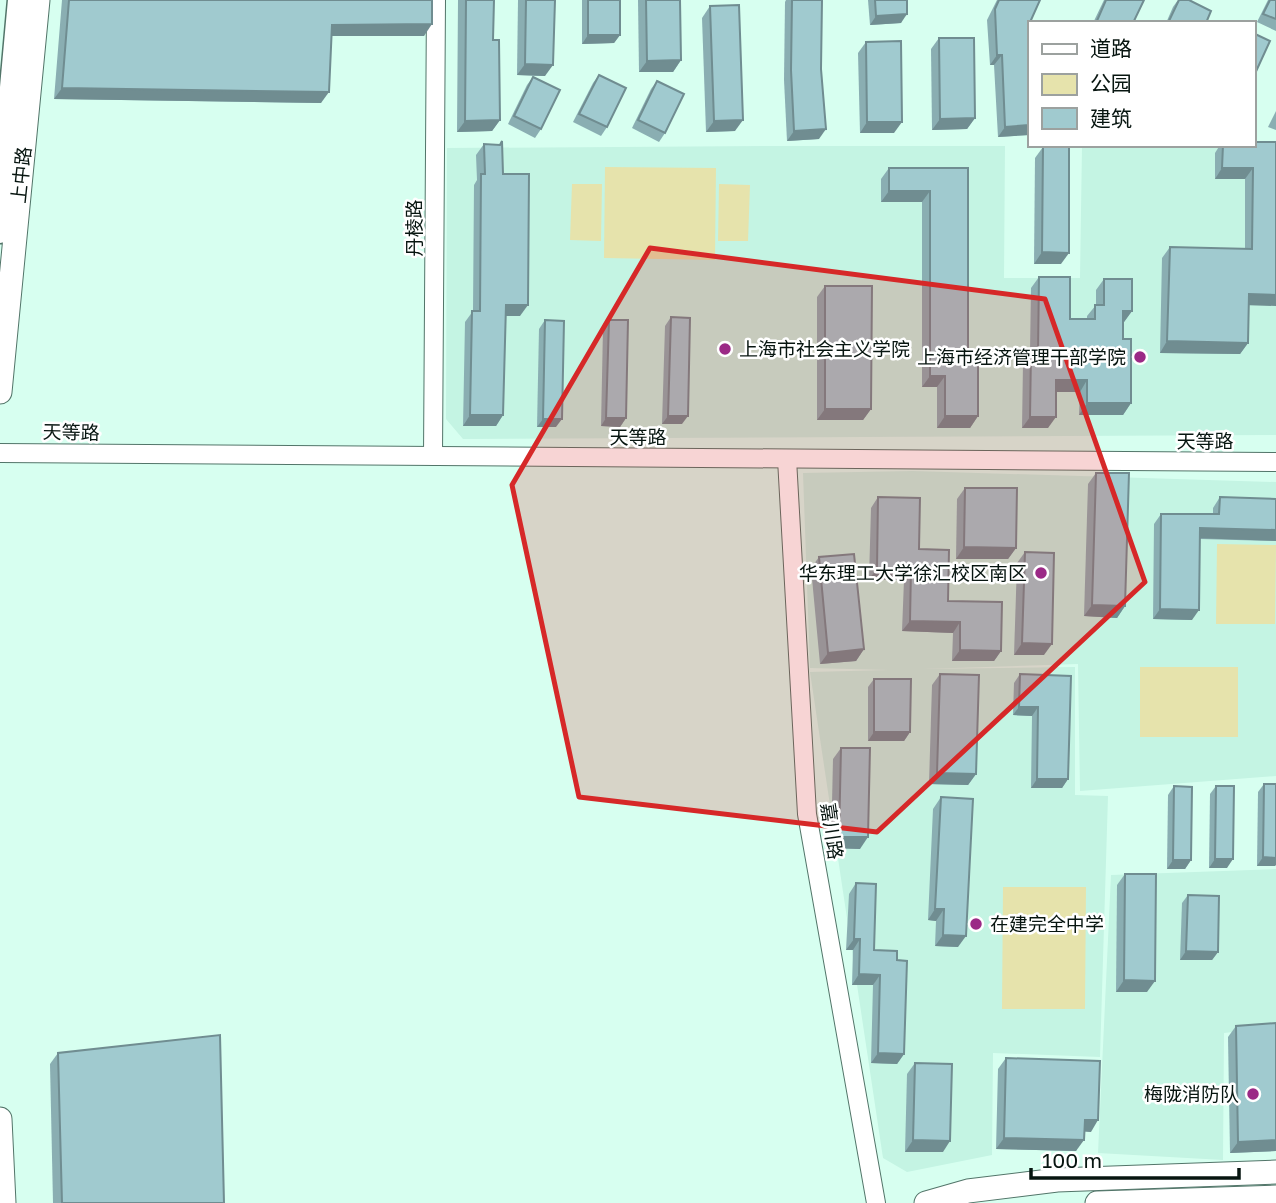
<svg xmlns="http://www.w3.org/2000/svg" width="1276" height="1203" font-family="'Golos Text','Noto Sans SC',sans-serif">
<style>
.built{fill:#c4f4e3}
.green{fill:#e6e3ac}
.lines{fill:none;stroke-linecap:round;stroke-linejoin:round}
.minor-casing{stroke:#527569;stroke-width:20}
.major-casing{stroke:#527569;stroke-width:25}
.highway-casing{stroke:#527569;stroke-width:29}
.minor{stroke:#fff;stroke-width:18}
.major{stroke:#fff;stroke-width:23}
.highway{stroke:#fff;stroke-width:26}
.wall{fill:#8aaeb2}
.shaded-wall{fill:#708d91}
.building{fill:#a0cacf;stroke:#708d91;stroke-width:2}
.marked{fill:#d62828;fill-opacity:0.2;stroke:#d62828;stroke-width:5;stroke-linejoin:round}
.poi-dot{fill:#9b2986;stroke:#fff;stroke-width:2.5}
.labels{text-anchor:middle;stroke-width:5;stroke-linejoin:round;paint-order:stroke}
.street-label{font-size:19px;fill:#071510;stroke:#fff}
.poi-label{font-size:19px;fill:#071510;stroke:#fff;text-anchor:end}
</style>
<rect width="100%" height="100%" fill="#d7fff0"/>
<!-- built -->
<g class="built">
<polygon points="773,146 1005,146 1004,278 1080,278 1082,146 1276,146 1276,435 463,439 446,419 447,148"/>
<polygon points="913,471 1276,482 1276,776 1080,791 1078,664 922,669 1075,667 1075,795 1108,796 1100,1057 993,1053 992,1155 907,1172 883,1158 810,672 888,670 810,668 803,473"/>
<polygon points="1276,869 1276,1027 1224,1033 1223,1160 1098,1153 1111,875"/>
</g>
<!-- green -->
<g class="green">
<polygon points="605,167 716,168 715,260 604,258"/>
<polygon points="572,184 602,184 601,241 570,240"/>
<polygon points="719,184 750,185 748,241 718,241"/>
<polygon points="1217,544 1276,545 1275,624 1216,624"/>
<rect x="1140" y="667" width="98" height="70"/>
<polygon points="1003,887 1086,887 1085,1009 1002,1009"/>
</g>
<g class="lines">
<defs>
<g id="minor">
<polyline points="0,453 1276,462"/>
<polyline points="433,456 436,0"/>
<polyline points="787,459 807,814 876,1203"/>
</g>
<g id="major">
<polyline points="0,392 38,0"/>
<polyline points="0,1119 4,1203"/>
<polyline points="926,1203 968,1191 1057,1180 1276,1172"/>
<polyline points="1097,1203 1276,1197"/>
</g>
<g id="highway">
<polyline points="0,230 21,0"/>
<polyline points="0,1201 0,1203"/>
</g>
</defs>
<!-- minor casing -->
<use href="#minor" class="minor-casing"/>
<!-- major casing -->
<use href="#major" class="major-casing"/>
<!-- highway casing -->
<use href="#highway" class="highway-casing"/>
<!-- minor -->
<use href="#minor" class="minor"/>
<!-- major -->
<use href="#major" class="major"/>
<!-- highway -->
<use href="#highway" class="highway"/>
</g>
<!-- wall -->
<g class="wall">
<polygon points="62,0 432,0 424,36 331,36 321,103 54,99"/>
<polygon points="458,0 494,0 493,40 500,120 492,131 457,132"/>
<polygon points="518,0 555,0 545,76 517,75"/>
<polygon points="582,0 620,0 620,35 614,43 582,44"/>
<polygon points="638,0 680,0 681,60 673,72 639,72"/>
<polygon points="786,0 822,0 819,139 787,141 784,80 785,2"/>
<polygon points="868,0 907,0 901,23 870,25"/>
<polygon points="997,0 1040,0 1031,20 1029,135 998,137 994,65 990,65 987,20"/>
<polygon points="1104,0 1144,0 1133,23 1093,23"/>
<polygon points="1178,0 1189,0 1206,23 1166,23 1173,7"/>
<polygon points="1268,0 1276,0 1276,31 1257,22"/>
<polygon points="710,6 735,131 706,132 702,18"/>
<polygon points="939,38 975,118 967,129 932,130 931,49"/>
<polygon points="866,42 894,133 860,133 858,53"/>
<polygon points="599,75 607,127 601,136 573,122 593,83"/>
<polygon points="533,77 541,129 535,138 508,124 527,85"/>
<polygon points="657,81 665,133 659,142 632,128 651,89"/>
<polygon points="1276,111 1276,130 1268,127"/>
<polygon points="502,141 503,174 520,316 505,316 503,415 496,426 463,426 465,322 473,311 474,185 477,180 476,155 484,144 499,145"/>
<polygon points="1276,142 1249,305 1248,343 1240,354 1160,353 1162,258 1170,247 1245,249 1245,179 1215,179 1215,153 1220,145 1253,145"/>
<polygon points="1043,147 1061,264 1034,264 1035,158"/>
<polygon points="889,168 968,168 968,358 978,416 970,428 937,428 937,387 922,387 922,202 881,202 881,179"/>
<polygon points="1039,277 1070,319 1087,319 1087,316 1096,305 1096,290 1104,279 1132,311 1124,322 1123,322 1123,339 1131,403 1123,415 1079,415 1080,392 1056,392 1048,428 1022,428 1023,363 1030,352 1031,288"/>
<polygon points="825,286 871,409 863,420 817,420 817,297"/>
<polygon points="671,317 682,424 662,424 665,326"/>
<polygon points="545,320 556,427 537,427 539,329"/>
<polygon points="609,320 626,418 620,427 601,426 603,328"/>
<polygon points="1096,473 1125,606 1117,618 1084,616 1088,484"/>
<polygon points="965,488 1016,548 1008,559 956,559 957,499"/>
<polygon points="878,497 919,549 948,601 1001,651 994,661 952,661 953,633 902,631 904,580 869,579 871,508"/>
<polygon points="1220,497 1276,541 1200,539 1192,620 1153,619 1154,524 1161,514 1213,514 1213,508"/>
<polygon points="1025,552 1044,655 1014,655 1017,563"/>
<polygon points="819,557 864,649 856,661 820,664 811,568"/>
<polygon points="940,674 976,774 968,785 929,784 932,685"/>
<polygon points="1020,674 1071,676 1068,779 1062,788 1031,788 1032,716 1013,715 1014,683"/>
<polygon points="874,679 910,732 904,741 868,741 868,687"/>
<polygon points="841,748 860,849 831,848 833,759"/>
<polygon points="1264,784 1275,866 1257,866 1258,792"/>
<polygon points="1174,786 1191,860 1185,869 1167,869 1168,795"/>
<polygon points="1216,786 1227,868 1209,868 1210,794"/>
<polygon points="941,797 958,947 935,946 936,921 928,920 933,809"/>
<polygon points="1125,874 1147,992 1116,992 1117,885"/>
<polygon points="856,883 874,950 897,960 904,1054 897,1064 871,1063 873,985 852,985 853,950 846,950 849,894"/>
<polygon points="1188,895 1218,952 1212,960 1180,960 1182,903"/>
<polygon points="1236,1026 1276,1151 1230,1153 1228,1037"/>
<polygon points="58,1053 224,1203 53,1203 50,1064"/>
<polygon points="1006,1058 1091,1132 1084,1131 1076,1151 996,1149 998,1069"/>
<polygon points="915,1063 943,1152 905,1152 907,1074"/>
</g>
<!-- shaded-wall -->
<g class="shaded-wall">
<polygon points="907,14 901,23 870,25 876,16"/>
<polygon points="432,24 424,36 324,36 332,25"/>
<polygon points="588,35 620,35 614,43 582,44"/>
<polygon points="997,55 1002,55 994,65 990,65"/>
<polygon points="681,60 673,72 639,72 647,61"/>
<polygon points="525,64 553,65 545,76 517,75"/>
<polygon points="62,88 329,92 321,103 54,99"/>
<polygon points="975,118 967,129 932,130 940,119"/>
<polygon points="500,120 492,131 457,132 465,121"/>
<polygon points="743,120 735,131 706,132 714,121"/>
<polygon points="867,122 902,122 894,133 860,133"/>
<polygon points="1029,125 1029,135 998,137 1005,127"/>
<polygon points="826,129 819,139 787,141 794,131"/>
<polygon points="1222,168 1253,168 1245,179 1215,179"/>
<polygon points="889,191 930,191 922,202 881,202"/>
<polygon points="1042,252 1069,253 1061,264 1034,264"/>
<polygon points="1249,294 1276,295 1276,306 1242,305"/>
<polygon points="506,305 528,305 520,316 498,316"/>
<polygon points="1123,311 1132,311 1124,322 1115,322"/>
<polygon points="1167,341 1248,343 1240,354 1160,353"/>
<polygon points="930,376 945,376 937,387 922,387"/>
<polygon points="1056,380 1087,380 1080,392 1048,392"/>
<polygon points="1087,403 1131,403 1123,415 1079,415"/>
<polygon points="825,409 871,409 863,420 817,420"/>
<polygon points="470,415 503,415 496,426 463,426"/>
<polygon points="668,416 688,416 682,424 662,424"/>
<polygon points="945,416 978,416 970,428 937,428"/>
<polygon points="1030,417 1056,417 1048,428 1022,428"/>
<polygon points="606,418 626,418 620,427 601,426"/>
<polygon points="543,419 562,419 556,427 537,427"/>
<polygon points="1200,528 1276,530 1276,541 1193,538"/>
<polygon points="964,547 1016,548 1008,559 956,559"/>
<polygon points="877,569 911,569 904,580 869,579"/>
<polygon points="1092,605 1125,606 1117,618 1084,616"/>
<polygon points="1160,609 1199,610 1192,620 1153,619"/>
<polygon points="910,621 960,622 953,633 902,631"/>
<polygon points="1022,643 1052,644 1044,655 1014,655"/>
<polygon points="864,649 856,661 820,664 828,653"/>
<polygon points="960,650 1001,651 994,661 952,661"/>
<polygon points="1019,707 1038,707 1032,716 1013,715"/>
<polygon points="874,732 910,732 904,741 868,741"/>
<polygon points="937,773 976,774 968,785 929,784"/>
<polygon points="1037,779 1068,779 1062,788 1031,788"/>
<polygon points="839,837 868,837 860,849 831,848"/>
<polygon points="1263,857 1276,858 1276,865 1275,866 1257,866"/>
<polygon points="1215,859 1233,859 1227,868 1209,868"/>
<polygon points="1173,860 1191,860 1185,869 1167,869"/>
<polygon points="935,909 944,909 936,921 928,920"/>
<polygon points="943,935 966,936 958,947 935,946"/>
<polygon points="854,939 860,939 853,950 846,950"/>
<polygon points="1186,951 1218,952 1212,960 1180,960"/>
<polygon points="859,974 880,975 873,985 852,985"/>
<polygon points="1124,980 1155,981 1147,992 1116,992"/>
<polygon points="878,1053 904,1054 897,1064 871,1063"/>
<polygon points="1085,1120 1098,1120 1091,1132 1077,1131"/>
<polygon points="1004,1138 1084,1140 1076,1151 996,1149"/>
<polygon points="913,1140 950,1141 943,1152 905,1152"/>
<polygon points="1276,1140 1276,1151 1230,1153 1238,1142"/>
</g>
<!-- building -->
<g class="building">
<polygon points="69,0 432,0 432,24 332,25 329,92 62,88"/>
<polygon points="466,0 494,0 493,40 499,40 500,120 465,121"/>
<polygon points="526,0 555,0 553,65 525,64"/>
<rect x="588" y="0" width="32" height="35"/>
<polygon points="646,0 680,0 681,60 647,61"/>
<polygon points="792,0 822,0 821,69 826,129 794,131 791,70"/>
<polygon points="875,0 907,0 907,14 876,16"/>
<polygon points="999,0 1040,0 1031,20 1031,23 1029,23 1029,125 1005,127 1002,55 997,55 995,9"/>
<polygon points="1106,0 1144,0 1133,23 1096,23"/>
<polygon points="1179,0 1189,0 1211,11 1206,23 1168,23"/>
<polygon points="1270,0 1276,0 1276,19 1263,14"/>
<polygon points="739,5 743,120 714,121 710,6"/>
<polygon points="1253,33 1270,41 1253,78"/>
<polygon points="939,38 974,38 975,118 940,119"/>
<polygon points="901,41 902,122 867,122 866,42"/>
<polygon points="599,75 626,88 607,127 579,114"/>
<polygon points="533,77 560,90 541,129 514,116"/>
<polygon points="657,81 684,94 665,133 638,120"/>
<polygon points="502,141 503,174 529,174 528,305 506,305 503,415 470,415 472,311 480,311 481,174 485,174 484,144 500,145"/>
<polygon points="1253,142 1276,142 1276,295 1249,294 1248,343 1167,341 1170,247 1252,249 1253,168 1222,168 1223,145 1253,145"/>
<polygon points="1043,147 1069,147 1069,253 1042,252"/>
<polygon points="889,168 968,168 968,358 978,358 978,416 945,416 945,376 930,376 930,191 889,191"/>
<polygon points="1039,277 1070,277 1070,319 1095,319 1095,305 1104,305 1104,279 1132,279 1132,311 1123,311 1123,339 1131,339 1131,403 1087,403 1087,380 1056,380 1056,417 1030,417 1031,352 1038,352"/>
<polygon points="825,286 872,286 871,409 825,409"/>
<polygon points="671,317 690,318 688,416 668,416"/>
<polygon points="545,320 564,321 562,419 543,419"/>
<polygon points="609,320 628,320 626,418 606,418"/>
<polygon points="1096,473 1129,473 1125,606 1092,605"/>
<polygon points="965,488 1017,488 1016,548 964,547"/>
<polygon points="878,497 920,498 919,549 949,550 948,601 1002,602 1001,651 960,650 960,622 910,621 911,569 877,569"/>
<polygon points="1220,497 1276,499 1276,530 1200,528 1199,610 1160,609 1161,514 1219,514"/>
<polygon points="1025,552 1054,553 1052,644 1022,643"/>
<polygon points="854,554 864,649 828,653 819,557"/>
<polygon points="940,674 979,675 976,774 937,773"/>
<polygon points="1020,674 1071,676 1068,779 1037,779 1038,707 1019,707"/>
<polygon points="874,679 911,679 910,732 874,732"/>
<polygon points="841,748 870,748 868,837 839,837"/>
<polygon points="1264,784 1276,784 1276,858 1263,857"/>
<polygon points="1174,786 1192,787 1191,860 1173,860"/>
<polygon points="1216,786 1234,786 1233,859 1215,859"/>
<polygon points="941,797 973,799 966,936 943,935 944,909 935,909"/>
<polygon points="1125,874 1156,874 1155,981 1124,980"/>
<polygon points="856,883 876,884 874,950 897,951 897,960 907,961 904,1054 878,1053 880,975 859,974 860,939 854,939"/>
<polygon points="1188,895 1219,896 1218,952 1186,951"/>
<polygon points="1276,1023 1276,1140 1238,1142 1236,1026"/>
<polygon points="220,1035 224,1203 62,1203 58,1053"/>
<polygon points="1006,1058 1100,1061 1098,1120 1085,1120 1084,1140 1004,1138"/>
<polygon points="915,1063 952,1064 950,1141 913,1140"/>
</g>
<!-- marked area -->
<path class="marked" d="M650,248L1045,299L1145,582L877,832L579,797L512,485Z"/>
<!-- markers -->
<g class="poi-dot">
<circle cx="725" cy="349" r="7"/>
<circle cx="1140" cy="357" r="7"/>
<circle cx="1041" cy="573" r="7"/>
<circle cx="976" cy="924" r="7"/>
<circle cx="1253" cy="1094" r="7"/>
</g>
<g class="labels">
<!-- street labels -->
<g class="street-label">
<text transform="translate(21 175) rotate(-84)" y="7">上中路</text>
<text transform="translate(414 228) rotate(-90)" y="7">丹棱路</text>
<text transform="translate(71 432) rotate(1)" y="7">天等路</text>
<text x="638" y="444">天等路</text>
<text x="1205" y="448">天等路</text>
<text transform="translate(832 831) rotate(82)" y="7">嘉川路</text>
</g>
<!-- poi labels -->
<g class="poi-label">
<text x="739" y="356" text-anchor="start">上海市社会主义学院</text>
<text x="1126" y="364">上海市经济管理干部学院</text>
<text x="1027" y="580">华东理工大学徐汇校区南区</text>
<text x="990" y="931" text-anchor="start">在建完全中学</text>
<text x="1239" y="1101">梅陇消防队</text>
</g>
</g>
<!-- legend -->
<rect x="1028" y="21" width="228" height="126" fill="#ffffff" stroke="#9ca19f" stroke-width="2"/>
<rect x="1042" y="44" width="35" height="10" fill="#ffffff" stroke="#9ca19f" stroke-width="2"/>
<text x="1090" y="56" font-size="21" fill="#071510">道路</text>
<rect x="1042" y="74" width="35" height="21" fill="#e6e3ac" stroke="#9ca19f" stroke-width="2"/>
<text x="1090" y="91" font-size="21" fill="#071510">公园</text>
<rect x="1042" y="108" width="35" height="21" fill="#a0cacf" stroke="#9ca19f" stroke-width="2"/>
<text x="1090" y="126" font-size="21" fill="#071510">建筑</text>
<!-- scale -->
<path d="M1031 1168v10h208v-10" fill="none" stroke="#071510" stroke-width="3.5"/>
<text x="1042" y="1168" font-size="21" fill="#071510" stroke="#ffffff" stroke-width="5" paint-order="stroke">100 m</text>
</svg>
